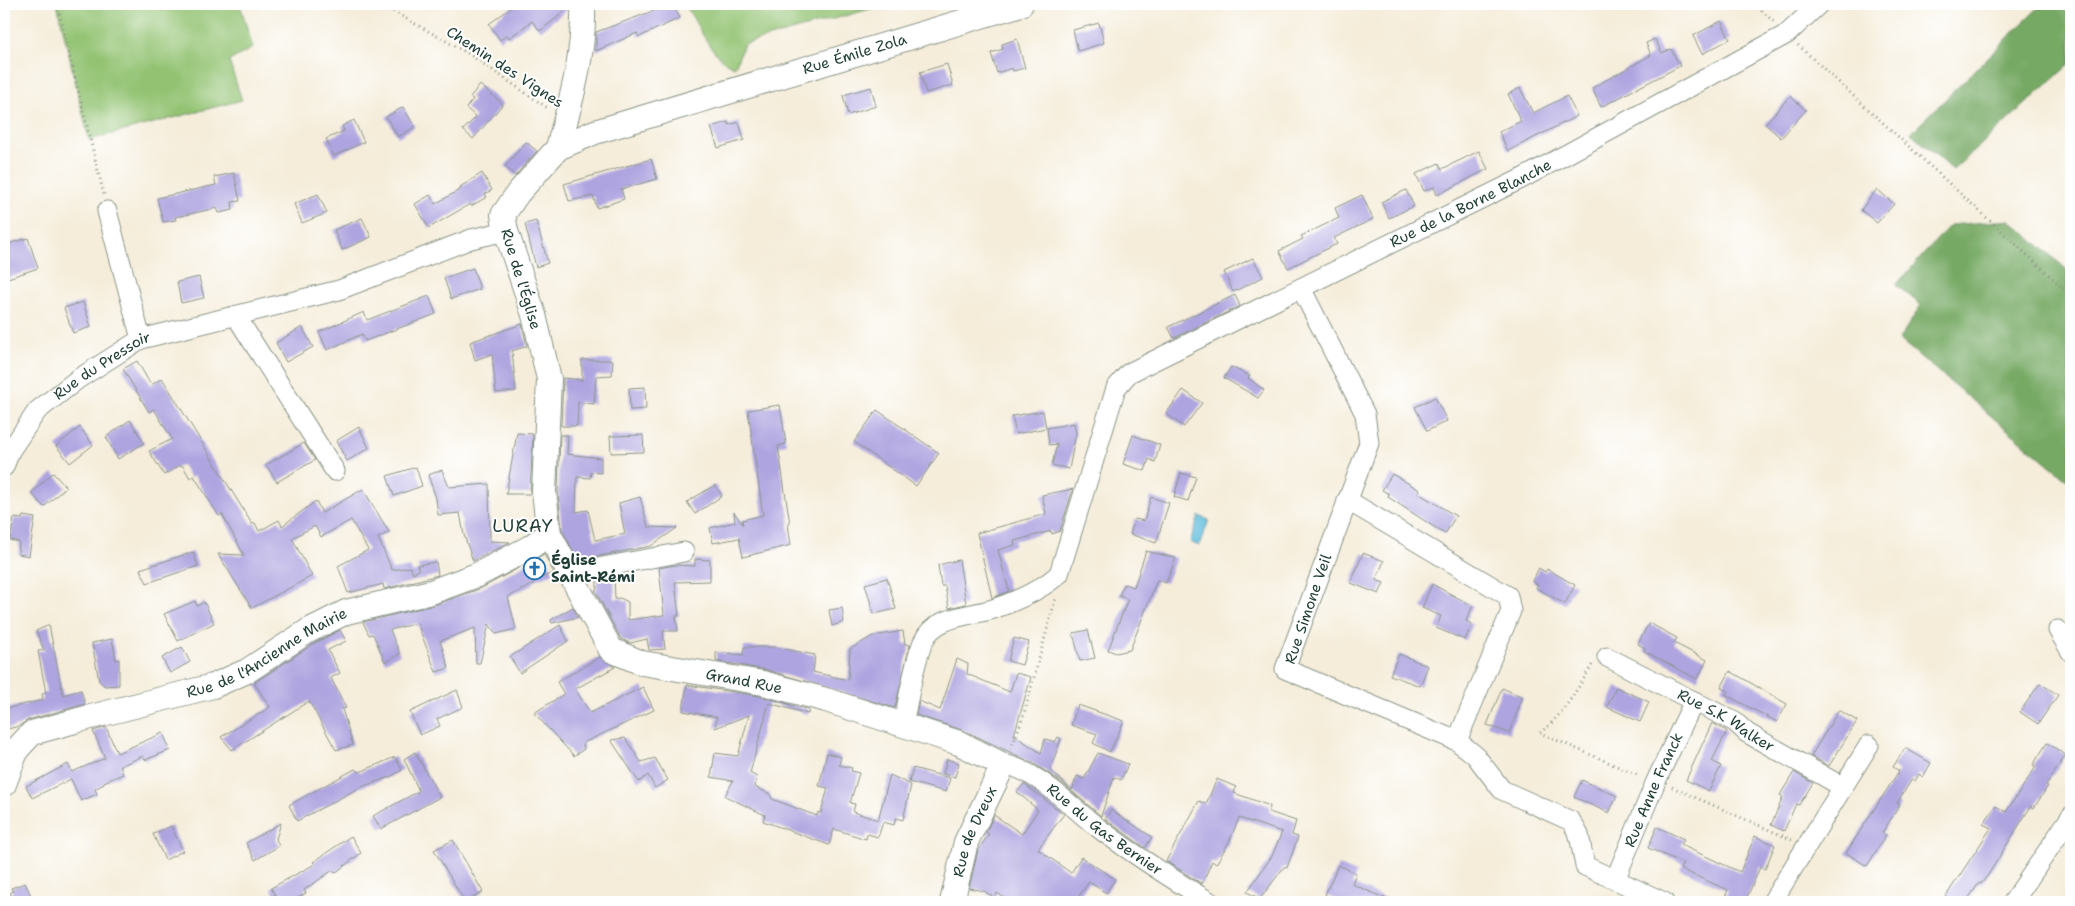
<svg xmlns="http://www.w3.org/2000/svg" width="2075" height="906" font-family="'Shantell Sans',sans-serif">
<style>
.green{fill:#93c372;stroke:#598053}
.forest{fill:#76a964;stroke:#4a734c}
.water{fill:#60bdde;stroke:#407d89}
.building{fill:#aea4e0}
.lines{fill:none;stroke-linecap:round;stroke-linejoin:round}
.minor-casing{stroke:#8a9587;stroke-width:21}
.tertiary-casing{stroke:#8a9587;stroke-width:26}
.path{stroke:#8a9587;stroke-width:3;stroke-dasharray:1 4;stroke-linecap:butt}
.minor{stroke:#fff;stroke-width:19}
.tertiary{stroke:#fff;stroke-width:24}
.labels{text-anchor:middle;stroke-width:4;stroke-linejoin:round;paint-order:stroke}
.street-label{font-size:15px;fill:#1f3d34;stroke:#fff}
.poi-label{font-size:15px;font-weight:bold;fill:#1f3d34;stroke:#fff;text-anchor:start}
.quarter-label{font-size:18px;letter-spacing:1px;fill:#1f3d34;stroke:#fff}
</style>
<rect width="100%" height="100%" fill="#fff"/>
<filter id="ink" filterUnits="userSpaceOnUse"><feTurbulence type="fractalNoise" baseFrequency=".02" numOctaves="2"/><feDisplacementMap in="SourceGraphic" scale="10" xChannelSelector="R" yChannelSelector="G"/><feConvolveMatrix kernelMatrix="1 2 1 2 8 2 1 2 1" color-interpolation-filters="sRGB"/></filter>
<filter id="wash" filterUnits="userSpaceOnUse"><feTurbulence type="fractalNoise" baseFrequency=".0096" numOctaves="4" result="noise"/><feDisplacementMap in="SourceGraphic" scale="20" xChannelSelector="R" yChannelSelector="G"/><feGaussianBlur stdDeviation="1.12" result="paint"/><feColorMatrix in="noise" values="0 0 0 0 0 0 0 0 0 0 0 0 0 0 0 0 0 1.4 0 .05"/><feComposite in="paint" operator="in"/></filter>
<g filter="url(#wash)">
<rect width="100%" height="100%" fill="#f5edda"/>
<!-- green -->
<g class="green">
<polygon points="57,4 240,4 253,48 229,61 242,100 89,140"/>
<path d="M685,4H888L744,44L735,67C714,62 696,22 685,4Z"/>
</g>
<!-- forest -->
<g class="forest">
<polygon points="2042,4 2071,4 2071,63 1953,170 1911,133"/>
<polygon points="2010,220 2071,273 2071,483 1899,339 1921,305 1896,285 1950,225"/>
</g>
<!-- water -->
<polygon class="water" points="1199,516 1209,520 1199,546 1190,542"/>
<g id="blocks">
<!-- building -->
<g class="building">
<polygon points="516,4 569,4 569,8 540,31 532,21 509,38 507,35 500,40 489,24"/>
<polygon points="652,4 672,4 680,18 639,37 637,33 596,51 596,32 656,10"/>
<polygon points="1721,21 1730,39 1702,54 1693,36"/>
<polygon points="1099,23 1104,43 1078,51 1073,30"/>
<polygon points="1017,39 1025,68 1013,71 1012,68 997,73 991,53 1003,49 1002,44"/>
<polygon points="1655,39 1662,53 1671,49 1680,66 1601,107 1592,88 1651,55 1646,43"/>
<polygon points="947,64 953,85 926,93 920,72"/>
<polygon points="480,85 503,104 473,139 463,130 476,117 466,108 473,99 470,97"/>
<polygon points="871,87 876,106 848,115 843,95"/>
<polygon points="1520,88 1533,113 1567,96 1577,116 1508,151 1499,132 1521,121 1508,94"/>
<polygon points="1790,96 1806,110 1781,138 1765,124"/>
<polygon points="403,107 415,127 398,137 386,117"/>
<polygon points="354,120 364,142 334,156 326,139 344,131 342,126"/>
<polygon points="728,122 729,125 739,122 744,140 718,148 711,127"/>
<polygon points="526,142 537,151 515,176 505,166"/>
<polygon points="1479,151 1488,169 1437,195 1434,187 1424,191 1416,174 1439,163 1442,169"/>
<polygon points="651,159 657,179 621,189 624,199 597,208 593,196 569,201 564,184"/>
<polygon points="234,173 240,201 232,202 233,210 219,213 217,208 175,217 176,220 163,222 157,198 216,185 214,177"/>
<polygon points="482,173 492,190 485,194 487,197 471,206 470,204 429,228 415,204 430,195 435,204 461,189 460,187"/>
<polygon points="1877,189 1894,204 1877,223 1861,210"/>
<polygon points="1406,190 1414,206 1389,218 1381,202"/>
<polygon points="318,194 327,213 302,223 294,204"/>
<polygon points="1362,195 1373,219 1334,238 1337,244 1288,268 1279,251 1303,239 1301,236 1339,218 1335,208"/>
<polygon points="362,218 371,237 342,250 334,230"/>
<polygon points="536,221 548,263 536,267 525,224"/>
<polygon points="28,238 38,268 8,278 4,267 4,245"/>
<polygon points="1253,258 1263,277 1233,292 1224,272"/>
<polygon points="473,268 480,289 451,299 444,278"/>
<polygon points="199,277 204,298 181,303 177,282"/>
<polygon points="1235,295 1240,306 1174,338 1168,327"/>
<polygon points="429,296 436,314 365,341 362,334 327,350 319,332 364,312 367,320"/>
<polygon points="83,302 91,327 73,333 64,308"/>
<polygon points="522,324 527,346 512,351 516,391 496,393 492,354 475,360 470,342"/>
<polygon points="302,327 313,347 286,362 276,343"/>
<polygon points="582,360 613,360 612,375 596,376 594,404 578,402 577,426 561,426 563,378 582,380"/>
<polygon points="137,361 151,385 162,378 252,524 255,523 259,531 279,520 282,526 316,501 322,513 363,489 389,532 378,538 392,570 410,567 413,573 419,570 417,565 436,562 438,575 384,589 383,584 348,593 338,566 368,550 351,520 321,537 315,526 292,538 312,576 252,608 218,554 244,555 222,514 219,516 194,476 190,478 183,466 180,465 164,475 149,451 172,439 154,409 149,412 123,369"/>
<polygon points="1231,367 1250,376 1248,378 1264,390 1258,398 1224,378"/>
<polygon points="645,387 646,409 630,410 629,388"/>
<polygon points="1183,390 1202,403 1184,427 1166,414"/>
<polygon points="1435,397 1447,421 1427,431 1415,407"/>
<polygon points="780,405 786,444 778,446 790,524 788,524 791,545 743,557 739,538 713,543 710,528 735,522 734,512 743,525 742,520 763,515 748,410"/>
<polygon points="877,410 939,453 916,486 854,442"/>
<polygon points="1043,411 1046,428 1016,434 1012,416"/>
<polygon points="130,420 144,443 118,459 106,437"/>
<polygon points="1074,423 1076,433 1069,469 1052,465 1057,444 1049,445 1047,428"/>
<polygon points="80,427 93,445 70,463 56,446"/>
<polygon points="359,427 369,448 347,461 336,441"/>
<polygon points="517,433 533,434 530,494 506,494"/>
<polygon points="560,435 568,435 567,454 601,458 601,473 591,472 590,478 577,477 576,512 588,510 595,540 625,534 619,503 640,497 648,527 677,528 651,546 578,560 562,530 558,491"/>
<polygon points="643,435 644,452 611,453 610,436"/>
<polygon points="1133,435 1160,445 1155,462 1149,459 1145,471 1123,464"/>
<polygon points="304,443 315,460 277,482 266,465"/>
<polygon points="416,467 422,486 394,496 387,476"/>
<polygon points="442,470 449,487 489,484 490,541 510,542 473,561 464,535 460,513 438,515 436,498 428,475"/>
<polygon points="53,473 66,487 44,507 31,493"/>
<polygon points="1181,473 1196,477 1188,501 1174,497"/>
<polygon points="1392,474 1420,490 1418,493 1456,516 1445,534 1388,497 1389,494 1382,490"/>
<polygon points="715,485 722,496 695,514 687,502"/>
<polygon points="1073,489 1060,531 1052,534 1051,531 1014,541 1015,545 998,550 1009,591 992,598 977,533 1046,514 1042,495"/>
<polygon points="1151,497 1169,503 1156,543 1130,534 1135,519 1144,521"/>
<polygon points="23,516 35,518 29,556 18,554 19,542 10,540 14,518 22,519"/>
<polygon points="1146,551 1176,558 1166,583 1157,580 1130,650 1116,653 1108,650 1128,599 1119,596 1124,584 1134,587"/>
<polygon points="193,552 198,566 147,583 140,569"/>
<polygon points="1363,553 1384,561 1376,580 1384,583 1379,594 1351,583"/>
<polygon points="544,554 554,573 535,580 532,585 508,597 516,629 496,634 489,624 480,663 476,663 475,628 440,641 449,668 436,672 417,623 390,630 400,654 385,662 373,634 369,635 363,622 434,605 482,588"/>
<polygon points="695,559 710,560 710,581 675,582 679,616 676,616 678,631 663,631 665,649 649,650 647,639 630,643 621,639 595,590 597,589 597,580 614,576 615,599 620,598 628,602 628,620 664,615 659,568 676,565 695,566"/>
<polygon points="959,560 966,604 949,608 945,586 941,586 938,565"/>
<polygon points="1539,568 1545,572 1547,569 1575,585 1565,604 1536,588 1538,585 1532,581"/>
<polygon points="887,578 896,609 874,614 865,584"/>
<polygon points="1432,584 1473,606 1466,621 1472,624 1465,640 1436,628 1441,616 1422,608"/>
<polygon points="195,601 197,606 204,602 214,623 178,641 164,614"/>
<polygon points="573,607 578,617 552,623 551,620"/>
<polygon points="842,608 844,622 832,626 829,610"/>
<polygon points="1649,623 1677,638 1674,643 1707,660 1697,679 1644,651 1645,648 1638,644"/>
<polygon points="49,625 63,695 81,690 85,704 28,720 19,726 8,729 4,709 43,700 42,694 46,693 38,651 44,650 36,631"/>
<polygon points="560,625 568,641 520,673 510,657"/>
<polygon points="340,630 346,641 328,650 340,673 331,678 346,708 342,709 353,745 336,750 309,701 232,750 221,737 270,707 254,683 315,643"/>
<polygon points="1088,630 1095,658 1080,661 1073,633"/>
<polygon points="903,631 905,644 910,645 895,708 767,670 716,661 716,652 743,655 744,647 775,647 815,655 813,672 848,680 850,649 873,636"/>
<polygon points="1014,638 1029,642 1022,665 1008,661"/>
<polygon points="112,639 116,660 119,659 119,685 105,686 99,681 92,643"/>
<polygon points="182,647 190,662 170,673 162,658"/>
<polygon points="1399,654 1428,666 1420,686 1390,675"/>
<polygon points="600,657 615,667 575,689 590,713 643,687 654,710 583,743 584,749 574,756 534,713 564,694 557,682"/>
<polygon points="957,659 968,664 967,674 1010,692 1016,673 1031,677 1014,735 1041,753 1045,739 1055,742 1058,737 1061,739 1050,770 1072,790 1077,776 1084,779 1098,753 1128,764 1121,780 1114,777 1101,816 1060,781 1033,763 965,731 916,715 919,701 940,710"/>
<polygon points="1730,671 1787,704 1777,722 1726,695 1728,691 1721,688"/>
<polygon points="2040,683 2058,695 2038,724 2020,712"/>
<polygon points="687,685 760,696 809,710 808,714 769,703 750,773 757,777 755,787 770,794 772,799 817,816 818,812 821,813 828,788 819,786 827,753 841,757 839,765 852,768 851,771 859,773 850,803 855,804 853,812 878,820 890,775 911,785 903,820 896,818 894,825 883,822 878,837 867,834 866,839 834,829 829,845 763,821 765,815 725,796 733,781 711,777 715,753 738,756 749,715 715,728 717,717 683,711"/>
<polygon points="1616,687 1649,702 1640,722 1607,707"/>
<polygon points="1502,688 1523,697 1509,733 1487,725"/>
<polygon points="457,690 463,707 437,719 440,726 420,735 410,712"/>
<polygon points="1078,705 1124,721 1110,752 1093,743 1097,734 1071,725"/>
<polygon points="1839,710 1857,721 1829,766 1811,756"/>
<polygon points="1712,723 1727,731 1712,761 1721,766 1709,791 1686,780"/>
<polygon points="106,727 117,753 163,733 170,750 145,760 143,756 120,766 123,774 104,782 104,784 95,789 97,794 81,801 71,779 32,798 26,786 68,764 72,772 105,758 93,731"/>
<polygon points="625,738 641,762 655,758 668,780 655,788 648,775 639,782 611,740"/>
<polygon points="2047,743 2066,755 2046,785 2048,786 2034,808 2031,806 1988,875 1981,884 1979,883 1966,902 1942,902 1991,828 1983,824 1996,806 2006,812 2036,767 2033,765"/>
<polygon points="1905,748 1931,763 1923,777 1919,774 1915,781 1912,779 1897,803 1900,805 1882,833 1886,835 1867,866 1846,853 1899,771 1893,767"/>
<polygon points="415,752 440,797 381,829 373,816 419,791 404,759"/>
<polygon points="395,757 402,770 390,777 361,787 297,821 289,805 355,769 360,772"/>
<polygon points="947,759 959,763 955,777 943,774"/>
<polygon points="913,768 950,778 946,792 909,782"/>
<polygon points="1794,772 1813,783 1799,805 1796,804 1784,831 1771,825 1783,797 1780,795"/>
<polygon points="1217,779 1236,787 1234,793 1270,806 1269,812 1296,821 1292,835 1298,837 1287,868 1284,867 1260,899 1247,892 1272,856 1282,832 1239,818 1229,842 1216,864 1212,861 1202,884 1166,861 1199,801 1206,804"/>
<polygon points="1582,780 1617,796 1609,813 1574,797"/>
<polygon points="1024,784 1064,814 1038,849 1071,873 1081,857 1115,879 1106,893 1089,882 1075,902 1011,902 997,893 995,898 984,891 969,888 978,850 989,834 986,832 994,815 1022,834 1038,810 1017,792"/>
<polygon points="1111,810 1152,837 1145,848 1105,819"/>
<polygon points="281,823 276,839 279,846 255,860 246,843"/>
<polygon points="171,826 183,851 165,860 153,834"/>
<polygon points="1657,827 1684,839 1681,845 1740,872 1755,836 1775,845 1765,869 1760,867 1745,902 1723,902 1728,890 1680,869 1683,863 1648,848"/>
<polygon points="351,836 361,853 335,873 333,870 304,890 306,893 291,902 279,902 271,888 315,864 313,862"/>
<polygon points="453,840 483,892 465,902 434,850"/>
<polygon points="1338,865 1356,873 1352,884 1394,902 1343,902 1325,895"/>
<polygon points="25,883 34,902 13,902 10,893 13,891 11,888"/>
</g>
</g>
</g>
<g filter="url(#ink)">
<use href="#blocks" fill-opacity="0" stroke="#8a9587" stroke-width="1"/>
<g class="lines">
<defs>
<g id="minor">
<polyline points="107,211 141,339"/>
<polyline points="1301,288 1365,414 1369,443 1285,669 1457,741 1475,755 1502,790 1571,821 1579,835 1585,866 1664,902"/>
<polyline points="236,316 335,471"/>
<path id="s1" d="M4,467L10,451L37,411L78,379L141,339L339,290L471,239L506,231"/>
<polyline points="1347,500 1508,596 1511,611 1457,741"/>
<polyline points="570,573 684,552"/>
<polyline points="2058,630 2071,652"/>
<path id="s2" d="M1607,657L1735,722L1747,733L1843,787"/>
<path id="s3" d="M903,724C909,698 913,666 923,642C935,614 971,617 996,608C1019,600 1041,590 1059,574L1116,388L1129,373L1523,178L1787,34L1819,4"/>
<path id="s4" d="M999,763C1039,770 1069,806 1101,830C1136,856 1172,879 1210,902"/>
<path id="s5" d="M1615,880L1656,781L1694,701"/>
<polyline points="1772,902 1869,745"/>
<polyline points="2013,902 2071,816"/>
</g>
<g id="tertiary">
<path d="M558,148C571,102 585,52 583,4"/>
<path id="s6" d="M4,784L17,749L32,733L75,721L213,686L247,671L308,631L346,612L431,592L477,575L529,548L549,534"/>
<path id="s7" d="M952,902L966,842L999,774V763L959,743L826,700L763,683L642,663L611,650L549,534L544,492L549,379L534,315L506,231L503,215L518,193L558,148L595,132L1021,4"/>
</g>
</defs>
<!-- minor casing -->
<use href="#minor" class="minor-casing"/>
<!-- tertiary casing -->
<use href="#tertiary" class="tertiary-casing"/>
<!-- path -->
<g class="path">
<polyline points="57,4 104,195"/>
<polyline points="380,4 469,54 549,109"/>
<polyline points="1754,4 1774,22"/>
<polyline points="1798,45 2071,295"/>
<path d="M1592,665C1577,690 1563,715 1540,733L1640,776"/>
<polyline points="1011,749 1023,717 1056,597"/>
<polyline points="1672,787 1792,840"/>
</g>
<!-- minor -->
<use href="#minor" class="minor"/>
<!-- tertiary -->
<use href="#tertiary" class="tertiary"/>
</g>
</g>
<!-- icons -->
<defs>
<symbol id="church-ring" viewBox="-11 -11 22 22"><circle r="9.5" fill="#fff" stroke="#1f6fb2" stroke-width="1.5"/><path d="M-1.2-6h2.4v3.5h3.3v2.4h-3.3V6h-2.4V-.1h-3.3v-2.4h3.3Z" fill="#1f6fb2"/></symbol>
</defs>
<g fill-rule="evenodd">
<use href="#church-ring" x="522" y="556" width="25" height="25"/>
</g>
<g class="labels">
<!-- street labels -->
<g class="street-label">
<text dy="5" stroke="none"><textPath href="#s7" startOffset="1410">Rue Émile Zola</textPath></text>
<text transform="translate(505 67) rotate(33)" y="5">Chemin des Vignes</text>
<text dy="5" stroke="none"><textPath href="#s3" startOffset="836">Rue de la Borne Blanche</textPath></text>
<text transform="translate(521 279) rotate(73)" y="5">Rue de l'Église</text>
<text dy="5" stroke="none"><textPath href="#s1" startOffset="145">Rue du Pressoir</textPath></text>
<text transform="translate(1308 609) rotate(-71)" y="5">Rue Simone Veil</text>
<text dy="5" stroke="none"><textPath href="#s6" startOffset="309">Rue de l'Ancienne Mairie</textPath></text>
<text transform="translate(744 681) rotate(11)" y="5">Grand Rue</text>
<text dy="5" stroke="none"><textPath href="#s2" startOffset="135">Rue S.K Walker</textPath></text>
<text dy="5" stroke="none"><textPath href="#s5" startOffset="98">Rue Anne Franck</textPath></text>
<text dy="5" stroke="none"><textPath href="#s4" startOffset="126">Rue du Gas Bernier</textPath></text>
<text dy="5" stroke="none"><textPath href="#s7" startOffset="74">Rue de Dreux</textPath></text>
</g>
<!-- poi labels -->
<g class="poi-label">
<text x="551" y="565">Église<tspan x="551" dy="17">Saint-Rémi</tspan></text>
</g>
<!-- quarter labels -->
<g class="quarter-label">
<text x="523" y="532">LURAY</text>
</g>
</g>
<!-- margin -->
<rect width="2075" height="906" fill="none" stroke="#fff" stroke-width="20"/>
</svg>
